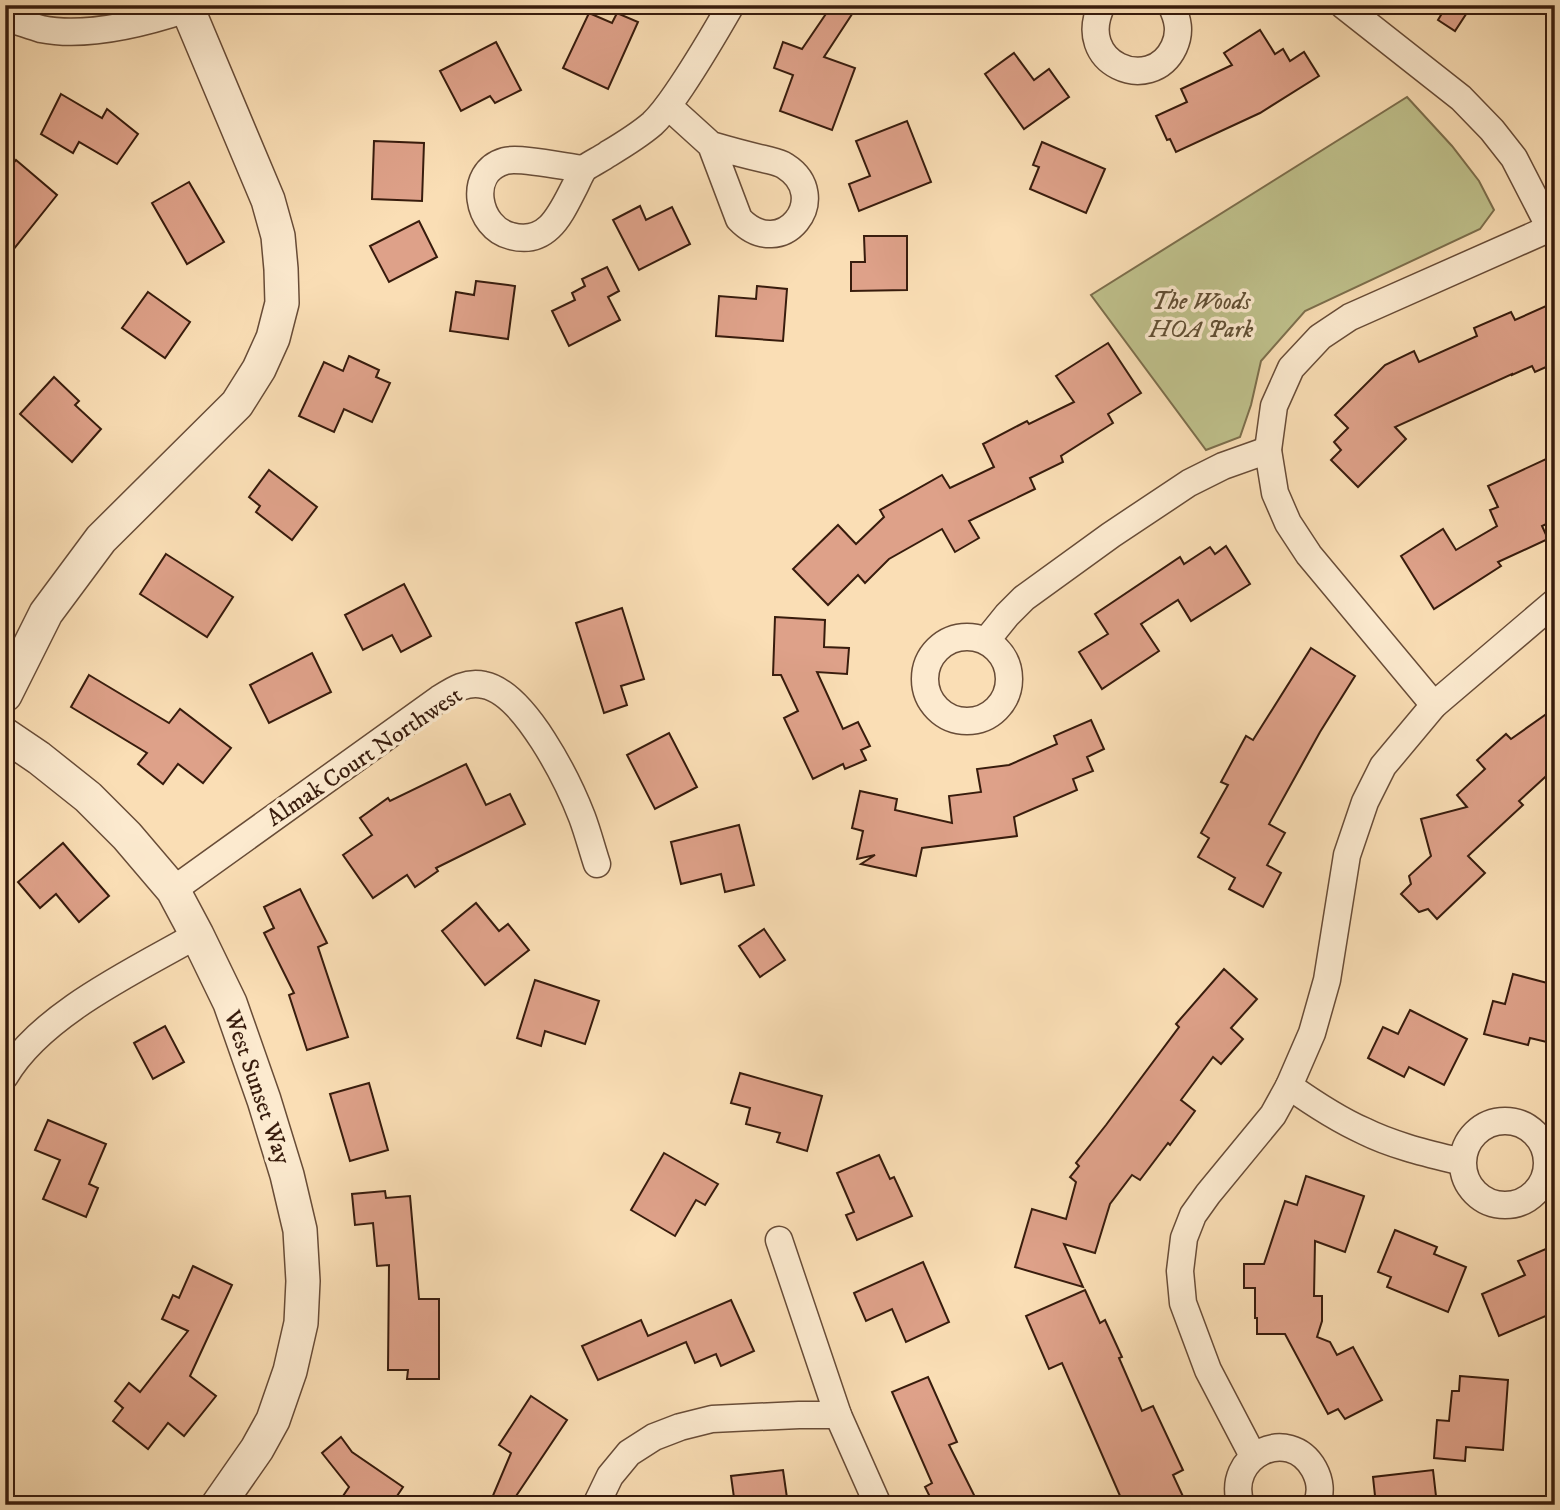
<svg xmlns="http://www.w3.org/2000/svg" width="1560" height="1510" font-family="'IM FELL DW Pica',serif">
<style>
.green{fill:#bfc18c;stroke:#7c6e4c;stroke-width:2}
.building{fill:#dea189;stroke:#381c0d;stroke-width:2}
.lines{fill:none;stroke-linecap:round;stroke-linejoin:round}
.minor-casing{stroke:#684c37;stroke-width:29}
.tertiary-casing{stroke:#684c37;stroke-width:36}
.minor{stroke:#fceacf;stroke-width:26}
.tertiary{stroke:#fceacf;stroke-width:33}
.labels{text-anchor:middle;stroke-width:7;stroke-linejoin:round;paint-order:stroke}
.park-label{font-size:24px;font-style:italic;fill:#604e33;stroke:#fceacf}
.street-label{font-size:24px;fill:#381c0d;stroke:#fceacf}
</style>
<rect width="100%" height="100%" fill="#fadeb5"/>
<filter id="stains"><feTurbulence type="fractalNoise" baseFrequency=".00286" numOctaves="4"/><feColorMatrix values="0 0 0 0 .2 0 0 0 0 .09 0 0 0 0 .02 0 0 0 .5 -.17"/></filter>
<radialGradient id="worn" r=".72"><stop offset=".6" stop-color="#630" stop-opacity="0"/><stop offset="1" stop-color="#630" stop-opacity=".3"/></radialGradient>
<!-- green -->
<polygon class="green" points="1407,97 1452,146 1479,181 1494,210 1480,229 1305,311 1261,361 1251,405 1240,437 1206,450 1091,295"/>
<!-- building -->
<g class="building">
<polygon points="832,5 858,5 824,57 855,68 832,130 780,111 793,75 774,68 783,42 802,49"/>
<polygon points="1447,5 1472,5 1455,31 1438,20"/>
<polygon points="589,13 612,23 617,13 638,22 608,89 563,68"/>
<polygon points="1260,30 1275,54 1283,49 1290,61 1304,52 1319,76 1260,113 1176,152 1170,139 1167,140 1156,116 1187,102 1181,89 1232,65 1224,53"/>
<polygon points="496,42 521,90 495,103 490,96 461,111 440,71"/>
<polygon points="1014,53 1034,80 1049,69 1069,97 1024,129 985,74"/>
<polygon points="61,94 102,118 107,109 138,134 117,164 79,142 73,153 41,134"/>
<polygon points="907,121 931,182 859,211 849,184 870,176 856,141"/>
<polygon points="374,141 424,143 422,201 372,199"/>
<polygon points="1042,142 1105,169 1086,213 1030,189 1039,167 1033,165"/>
<polygon points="16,160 57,195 5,260 5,174"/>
<polygon points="189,182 224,242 187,264 152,203"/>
<polygon points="640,206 646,220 672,207 690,244 639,270 613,220"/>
<polygon points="419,221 437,257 389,282 370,246"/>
<polygon points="864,236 907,236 907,290 851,291 851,262 865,262"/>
<polygon points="607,267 619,291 608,297 620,320 569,346 552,311 575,300 572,293 585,286 582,279"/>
<polygon points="476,281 515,286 508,339 450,331 456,292 474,295"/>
<polygon points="757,286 787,289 783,341 716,336 719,296 756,299"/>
<polygon points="148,292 190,322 165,358 122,328"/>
<polygon points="1555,302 1555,363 1535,372 1532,366 1512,375 1512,374 1395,427 1406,439 1358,487 1331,460 1341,450 1334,442 1348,428 1335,415 1385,365 1414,351 1419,362 1477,336 1474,328 1511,312 1515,320"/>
<polygon points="1108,343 1141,393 1108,414 1113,423 1061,456 1063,462 1030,478 1035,489 969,521 979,538 955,552 942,529 889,559 865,583 858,575 828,605 793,569 838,525 856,544 884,517 880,510 942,475 950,488 994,467 983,444 1027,421 1029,424 1074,402 1056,376"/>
<polygon points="349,356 379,370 376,377 390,383 372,422 344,409 334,432 299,416 324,362 343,371"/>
<polygon points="54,377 79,401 75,405 101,429 72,462 20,414"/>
<polygon points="1546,459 1555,479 1555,520 1542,526 1548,539 1498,562 1501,566 1434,609 1401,556 1443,529 1456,550 1497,526 1490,510 1498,507 1488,486"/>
<polygon points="269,470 317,507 292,540 256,512 260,506 249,497"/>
<polygon points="1226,546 1250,584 1191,621 1178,600 1141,624 1159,651 1102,689 1079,652 1108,634 1095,614 1180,557 1184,564 1210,547 1215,554"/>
<polygon points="166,554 233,597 207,637 140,594"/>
<polygon points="404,584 431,636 401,652 392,635 363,650 345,615"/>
<polygon points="622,608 644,679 621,686 627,705 604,713 576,623"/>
<polygon points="775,617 825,620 824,647 849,648 847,674 817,672 843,729 858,722 870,746 861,750 866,760 845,769 843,764 813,779 784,718 798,711 781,675 773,675"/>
<polygon points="1311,648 1355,676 1320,732 1269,824 1285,833 1267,865 1281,873 1263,907 1229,889 1235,878 1198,857 1209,838 1201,833 1228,785 1221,782 1246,736 1253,740"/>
<polygon points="312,653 331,692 269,723 250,685"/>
<polygon points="89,675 169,723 180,709 231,748 203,783 178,764 163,784 138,764 147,753 71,707"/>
<polygon points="1555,708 1555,768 1519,801 1523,805 1468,856 1485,873 1437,919 1428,909 1419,912 1401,894 1411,884 1409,876 1431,856 1421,819 1467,807 1457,795 1485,769 1477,760 1506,734 1511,739"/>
<polygon points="1091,720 1104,749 1087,757 1093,771 1073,779 1077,790 1014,817 1017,836 922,848 916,876 861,864 875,855 857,859 863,831 852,828 860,791 897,799 895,810 952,823 949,796 981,792 977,769 1009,765 1057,744 1054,736"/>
<polygon points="669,733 697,787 655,809 627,755"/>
<polygon points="466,764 486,805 510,794 525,824 436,868 438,871 415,887 407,875 373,898 343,855 372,835 360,818 388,798 390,801"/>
<polygon points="739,825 754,885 725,892 721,874 681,884 671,842"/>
<polygon points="63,843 109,896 79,922 56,894 40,908 18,882"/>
<polygon points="300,889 327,943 318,947 348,1037 307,1050 289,995 294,993 264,933 274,928 264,907"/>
<polygon points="476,903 499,931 508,924 529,950 485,985 442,931"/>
<polygon points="764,929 785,960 760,977 739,946"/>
<polygon points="1224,969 1257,999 1231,1028 1243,1039 1221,1064 1213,1057 1181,1100 1195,1111 1170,1145 1168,1143 1140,1180 1132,1175 1110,1204 1095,1253 1064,1244 1083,1287 1015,1267 1032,1209 1066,1219 1076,1182 1070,1177 1079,1166 1076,1163 1106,1125 1179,1027 1176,1024"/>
<polygon points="1513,974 1555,985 1555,1044 1530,1038 1528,1045 1484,1034 1493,1001 1505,1004"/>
<polygon points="535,980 599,1001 585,1044 545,1031 541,1046 517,1038"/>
<polygon points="1410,1010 1467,1039 1444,1085 1409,1067 1404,1077 1368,1058 1383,1027 1398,1034"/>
<polygon points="165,1026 184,1062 153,1079 134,1043"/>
<polygon points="740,1073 822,1096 807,1151 777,1142 780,1133 746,1124 750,1108 731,1103"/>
<polygon points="369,1083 388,1150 350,1161 330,1094"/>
<polygon points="48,1120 106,1144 89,1184 98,1188 86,1217 43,1199 60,1160 35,1150"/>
<polygon points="664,1153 718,1184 705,1205 696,1200 675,1236 631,1210"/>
<polygon points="879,1155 890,1179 894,1177 912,1216 857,1240 846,1215 854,1212 837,1173"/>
<polygon points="1306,1176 1364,1196 1345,1252 1315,1241 1314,1296 1322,1296 1322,1321 1317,1337 1330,1342 1337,1355 1353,1347 1382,1400 1345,1419 1338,1409 1328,1414 1285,1334 1257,1334 1257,1318 1255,1318 1255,1288 1244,1288 1244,1264 1264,1264 1285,1201 1297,1205"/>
<polygon points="385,1191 386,1198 410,1196 419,1299 439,1299 439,1379 407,1379 408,1370 388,1370 389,1265 377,1266 373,1223 355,1225 352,1194"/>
<polygon points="1395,1230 1437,1247 1434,1254 1466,1267 1448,1312 1387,1287 1391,1277 1378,1272"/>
<polygon points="1555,1245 1555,1312 1499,1336 1482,1294 1525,1275 1518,1261"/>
<polygon points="923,1262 949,1322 906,1342 892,1309 866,1321 854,1293"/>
<polygon points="193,1266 232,1285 190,1376 216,1396 184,1436 168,1423 148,1449 113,1421 123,1408 115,1401 129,1383 140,1392 188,1331 162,1319 173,1295 179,1298"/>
<polygon points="1085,1290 1100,1323 1105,1320 1122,1357 1119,1358 1142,1411 1153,1406 1183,1470 1173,1475 1187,1505 1124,1505 1062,1363 1049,1369 1026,1316"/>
<polygon points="731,1300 754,1351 721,1366 716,1354 695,1363 686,1342 598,1380 582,1346 641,1320 648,1336"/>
<polygon points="1460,1376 1508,1380 1503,1450 1466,1447 1465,1461 1434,1458 1437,1420 1449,1421 1452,1391 1459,1391"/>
<polygon points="928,1377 957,1442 949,1445 979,1505 934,1505 925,1487 932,1483 892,1392"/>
<polygon points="531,1396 567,1420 510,1505 489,1505 511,1453 499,1445"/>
<polygon points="341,1437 352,1452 403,1487 391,1505 337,1505 349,1487 322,1453"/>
<polygon points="783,1470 787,1498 761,1502 761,1505 735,1505 731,1476"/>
<polygon points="1433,1470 1437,1505 1376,1505 1373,1477"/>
</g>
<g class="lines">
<defs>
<g id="minor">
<path d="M1102,5C1073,63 1151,96 1174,47C1181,32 1178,19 1171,5"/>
<polyline points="1343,5 1461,98 1492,130 1514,158 1550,228"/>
<path d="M5,16L10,19C20,22 31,26 41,29C85,38 145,23 187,9"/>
<path d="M668,106L711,145L739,219C782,264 834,197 785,166C779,162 771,161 764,159C746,155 728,150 711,145"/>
<path d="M584,169C566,167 519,157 505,161C466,172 477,228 511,236C548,246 561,213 575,186C578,180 581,172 585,168C592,163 601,159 608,154C623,145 638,136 652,124C664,113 672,100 681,87C699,60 715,33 731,5"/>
<circle cx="967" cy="679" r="42"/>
<polyline points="986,641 1007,615 1024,598 1111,535 1189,483 1223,466 1268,450"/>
<polyline points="1434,705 1309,555 1288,523 1275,493 1268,450 1274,406 1291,368 1320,337 1350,317 1555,226"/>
<path d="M173,890L439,699C453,690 466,681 484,685C525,693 568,781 582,817C588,833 592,849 597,864"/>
<path d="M5,1076C41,1014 136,970 197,935"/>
<path d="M1289,1086C1313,1103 1337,1119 1364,1131C1394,1146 1430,1154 1462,1162"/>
<circle cx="1505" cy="1163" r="42"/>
<polyline points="779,1240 838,1415 878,1505"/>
<polyline points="1253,1456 1208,1370 1183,1303 1180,1271 1184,1238 1193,1215 1208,1194 1273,1115 1289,1086 1312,1033 1327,980 1347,855 1365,802 1383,766 1434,705 1555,602"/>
<polyline points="596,1505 610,1476 629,1453 654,1437 680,1427 712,1419 799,1415 838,1415"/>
<path d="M1241,1505C1224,1456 1289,1424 1314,1469C1320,1480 1322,1493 1316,1505"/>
</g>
<g id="tertiary">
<polyline points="5,695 46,613 75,574 101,539 237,404 259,369 273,338 282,303 281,269 278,236 268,200 186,5"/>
<polyline points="5,735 39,758 88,797 127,836 173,890 197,935 230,1003 264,1100 287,1175 300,1230 303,1281 301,1323 290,1371 273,1420 257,1449 218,1505"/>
</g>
</defs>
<!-- minor casing -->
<use href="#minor" class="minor-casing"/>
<!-- tertiary casing -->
<use href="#tertiary" class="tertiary-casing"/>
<!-- minor -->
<use href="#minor" class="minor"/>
<!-- tertiary -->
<use href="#tertiary" class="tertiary"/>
</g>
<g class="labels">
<!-- park labels -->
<g class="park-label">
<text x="1201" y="309">The Woods<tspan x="1201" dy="28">HOA Park</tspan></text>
</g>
<!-- street labels -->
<g class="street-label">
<text transform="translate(364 756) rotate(-34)" y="8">Almak Court Northwest</text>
<text transform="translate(258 1087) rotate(71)" y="8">West Sunset Way</text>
</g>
</g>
<!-- margin -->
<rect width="1560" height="1510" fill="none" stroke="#fadeb5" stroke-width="28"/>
<rect x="7" y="7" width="1546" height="1496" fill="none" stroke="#381c0d" stroke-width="3.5"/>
<rect x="14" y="14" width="1532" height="1482" fill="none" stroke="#381c0d" stroke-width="2"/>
<rect width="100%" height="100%" filter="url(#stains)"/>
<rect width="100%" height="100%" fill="url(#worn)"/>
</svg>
